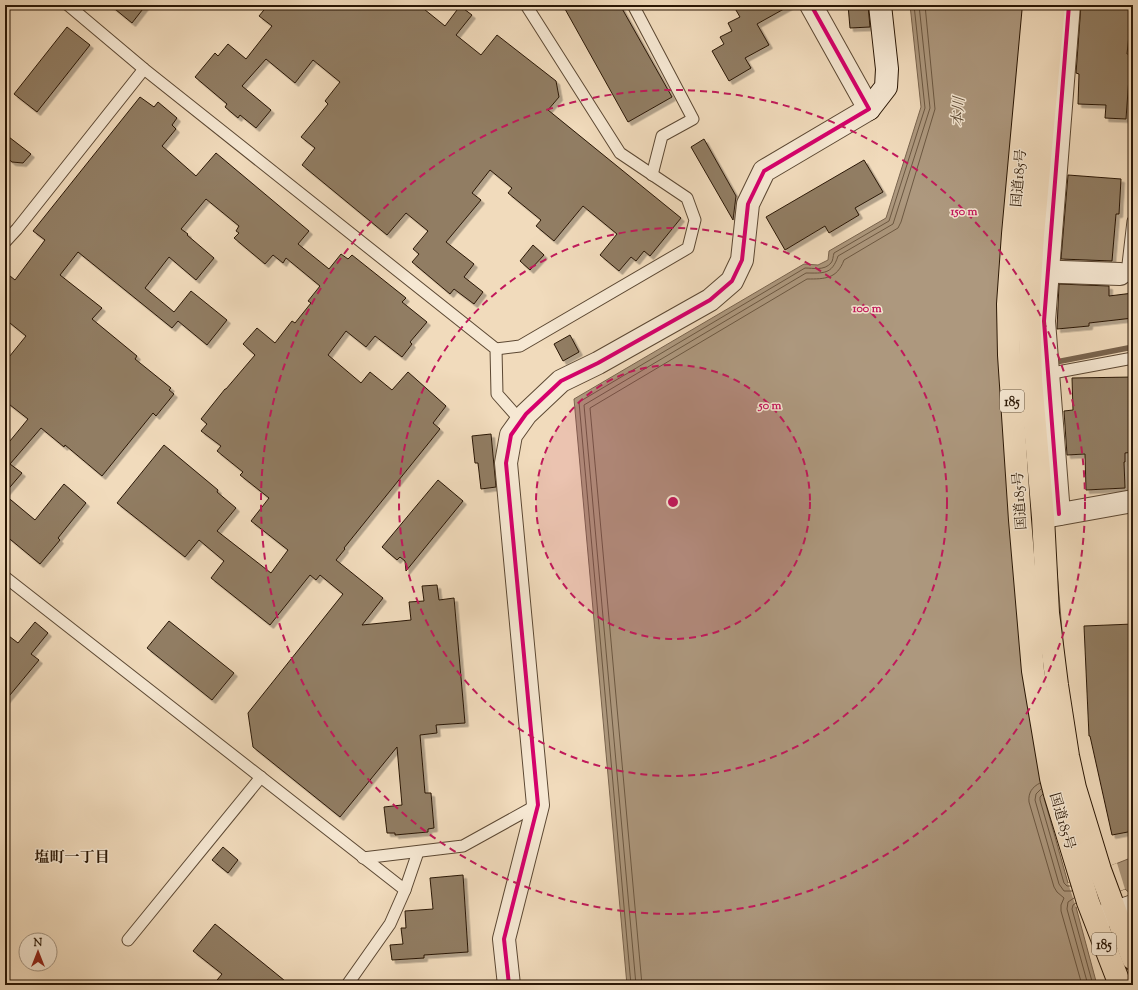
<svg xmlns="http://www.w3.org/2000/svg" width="1138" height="990" font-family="'Sorts Mill Goudy','Noto Serif JP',serif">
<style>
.water{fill:#ad987e;stroke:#79644e}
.pier{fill:#f1dbbc}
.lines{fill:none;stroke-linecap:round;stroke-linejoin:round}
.shore{stroke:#6c5842;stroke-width:1}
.stream{stroke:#79644e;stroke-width:5.5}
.building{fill:#917d64;stroke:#2a1705;filter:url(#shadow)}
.service-casing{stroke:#5c4833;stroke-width:13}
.minor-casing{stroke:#5c4833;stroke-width:24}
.tertiary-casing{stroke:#5c4833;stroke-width:24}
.secondary-casing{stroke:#2a1705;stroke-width:24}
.trunk-casing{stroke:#2a1705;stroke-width:24}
.service{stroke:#f6e8d3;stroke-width:11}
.minor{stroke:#f6e8d3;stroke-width:22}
.tertiary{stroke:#f6e8d3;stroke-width:22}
.secondary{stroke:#f6e8d3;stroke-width:22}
.trunk{stroke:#f1dbbc;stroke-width:22}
.cycleway-casing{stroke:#f6e8d3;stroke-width:6}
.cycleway{stroke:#d6006c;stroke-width:4}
.ring{fill:none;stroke:#c2185b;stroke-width:2;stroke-dasharray:7 5}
.labels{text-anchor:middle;stroke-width:3;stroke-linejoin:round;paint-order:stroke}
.shield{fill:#f6e8d3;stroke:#675643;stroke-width:1}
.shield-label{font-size:13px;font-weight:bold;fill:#2a1705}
.street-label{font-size:14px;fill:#2a1705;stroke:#f6e8d3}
.water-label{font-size:15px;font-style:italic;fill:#5e4b35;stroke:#f6e8d3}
.neighbourhood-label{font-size:15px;font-weight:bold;fill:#2a1705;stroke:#f6e8d3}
.centre{fill:#c2185b;stroke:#f6e8d3;stroke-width:2}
.ring-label{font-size:12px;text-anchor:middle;font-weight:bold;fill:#c2185b;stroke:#f6e8d3;stroke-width:3;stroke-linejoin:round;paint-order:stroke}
</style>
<defs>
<filter id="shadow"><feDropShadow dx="3.5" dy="3.5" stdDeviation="0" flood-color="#0004"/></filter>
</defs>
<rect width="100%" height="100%" fill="#f1dbbc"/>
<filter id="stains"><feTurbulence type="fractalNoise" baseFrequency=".005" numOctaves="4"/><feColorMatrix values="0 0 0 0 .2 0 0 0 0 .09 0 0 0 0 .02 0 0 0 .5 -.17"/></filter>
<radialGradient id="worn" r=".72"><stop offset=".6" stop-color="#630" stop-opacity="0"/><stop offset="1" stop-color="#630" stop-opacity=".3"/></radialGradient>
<!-- water -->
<polygon class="water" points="910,5 1065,5 1043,232 1051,501 1067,690 1083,785 1044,798 1068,883 1133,857 1133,896 1125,889 1076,907 1097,985 627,985 574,399 804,264 818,265 828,260 829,251 886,218 921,107"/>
<!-- pier -->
<polygon class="pier" points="1117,863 1125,889 1076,907 1068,883"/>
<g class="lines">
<!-- shore -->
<g class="shore">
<path d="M1040,783C1032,787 1028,793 1029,802L1054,887L1057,892L1064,898L1061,905V911L1082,985"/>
<polyline points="1041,789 1036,794 1035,800 1059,884 1064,891 1072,891"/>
<polyline points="1043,794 1040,797 1040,800 1064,883 1067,886 1071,886"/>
<polyline points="1074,898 1068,902 1067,909 1088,985"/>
<polyline points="1076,903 1073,905 1072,909 1093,985"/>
<path d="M631,985L579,402L805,268C813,268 824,271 831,263C833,261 833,256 834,253L889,221L925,108L914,5"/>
<path d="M636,985L584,405L806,273C823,273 832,275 838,256L893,224L930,108L919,5"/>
<path d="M642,985L590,408L807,279C825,279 837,279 844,260L898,228L901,222L935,109L925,5"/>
</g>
<!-- stream -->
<polyline class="stream" points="1051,363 1133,347"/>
</g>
<!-- building -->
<g class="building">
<polygon points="110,5 146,5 132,23"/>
<polygon points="268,5 419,5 445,26 460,6 472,15 456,35 481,55 497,35 556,81 559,97 548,110 681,218 650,256 644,251 636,261 631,257 619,271 600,255 617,234 583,206 554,241 536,226 541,220 508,193 512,188 490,170 472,193 481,200 446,242 474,264 464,277 483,292 474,304 454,289 450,294 412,262 419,254 413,249 428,231 406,213 387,235 302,165 315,148 301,137 328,104 325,101 340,82 313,60 295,83 266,59 242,86 271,110 256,128 240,115 238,118 225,107 227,104 195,77 215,53 218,56 228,44 246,59 272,26 259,16"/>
<polygon points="573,5 620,5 672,97 628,122 565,9"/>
<polygon points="733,5 791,5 757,24 769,45 745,58 751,68 729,81 712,51 724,44 720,37 732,31 728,23 740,17"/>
<polygon points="848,5 868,5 870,27 850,28"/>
<polygon points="1081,5 1132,5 1127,54 1133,55 1133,77 1129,77 1126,119 1105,118 1106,105 1078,104 1079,74 1076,73"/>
<polygon points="67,27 90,45 37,112 14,94"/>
<polygon points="140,97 154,107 158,102 177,118 172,125 176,129 162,146 196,176 216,153 309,231 298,244 329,269 341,254 348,259 352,255 406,298 402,302 427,322 410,342 412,344 402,357 375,336 366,347 346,331 328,355 361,383 370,372 392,390 408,372 446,406 433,423 440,429 344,548 345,549 336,560 383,598 362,625 411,620 409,602 424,601 422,586 437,585 439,600 454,598 465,723 436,725 437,733 420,735 425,793 431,793 434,828 428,829 428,832 395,835 395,833 387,833 384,807 402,805 397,747 340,817 253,747 248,713 343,594 320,575 316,580 310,575 270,625 211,578 224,561 199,540 185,557 117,503 164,445 218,490 217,492 236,508 217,531 271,573 288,550 251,521 269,498 240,475 243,472 217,451 221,446 201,431 207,424 201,419 225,389 226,389 255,355 243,344 257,328 275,343 292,321 295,323 311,303 308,301 320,286 286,258 283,263 273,255 265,264 234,238 239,233 236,231 239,226 206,199 181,229 188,234 187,235 214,258 196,280 169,257 145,288 174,312 191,291 227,320 207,345 178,321 172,328 78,252 60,275 102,308 92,319 137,356 135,359 171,388 169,390 174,394 156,416 153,413 102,476 65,445 64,447 41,428 10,464 22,473 5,493 5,447 28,419 5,401 5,362 26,336 5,319 5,272 15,280 45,240 33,231"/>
<polygon points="5,134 31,154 23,163 12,162 5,156"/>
<polygon points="704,139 736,196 733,220 691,147"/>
<polygon points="864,160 883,192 855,208 859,215 829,233 825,226 785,250 766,217"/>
<polygon points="1068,175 1121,179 1119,214 1116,214 1112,261 1061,259"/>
<polygon points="533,245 544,255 530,270 520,261"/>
<polygon points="1059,284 1109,286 1109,296 1133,293 1133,318 1089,323 1089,326 1057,329"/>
<polygon points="570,335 579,352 563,361 554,344"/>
<polygon points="1133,377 1133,452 1125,453 1125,462 1124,462 1125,488 1086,490 1085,454 1067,455 1064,411 1073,410 1072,378"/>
<polygon points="491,434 496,487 481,489 478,463 475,463 472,436"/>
<polygon points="438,480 463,501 406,571 405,561 400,557 397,560 382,547"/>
<polygon points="64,484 86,503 58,538 60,540 40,564 5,535 5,495 35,520"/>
<polygon points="169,621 234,673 212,700 147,648"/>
<polygon points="35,622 48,633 31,654 39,660 5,701 5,633 18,643"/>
<polygon points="1133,624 1133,831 1112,835 1090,736 1089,736 1084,626"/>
<polygon points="223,847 238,860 228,873 212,860"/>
<polygon points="463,875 468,952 424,955 424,958 392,960 390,945 403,944 401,928 406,928 405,911 433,909 430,878"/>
<polygon points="215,924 290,985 213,985 222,974 193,951"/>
</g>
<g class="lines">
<defs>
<g id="service">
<polyline points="68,5 144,69 496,349 497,394 521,421"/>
<polyline points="633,5 693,119 662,136 652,175"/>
<polyline points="5,242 17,229 144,69"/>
<polyline points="1127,273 1133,221"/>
<polyline points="496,349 520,346 688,248 695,220 687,198 620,153 526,5"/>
<polyline points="1047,374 1133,358"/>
<polyline points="5,577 405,890"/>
<polyline points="363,858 463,846 537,805"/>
<polyline points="128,940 261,777"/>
<polyline points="347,985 390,924 405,890 418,852"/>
</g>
<g id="minor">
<polyline points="1033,271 1120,274"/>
<polyline points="1059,514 1044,321 1069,5"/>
<polyline points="1044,517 1133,501"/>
<polyline points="1098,918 1133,906"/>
</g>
<polyline id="tertiary" points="509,985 504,939 538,805 506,463 511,435 526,414 561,381 598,363 710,300 732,281 742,260 748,204 764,171 869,109 811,5"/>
<polyline id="secondary" points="869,109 886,87 887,69 880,5"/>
<g id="trunk">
<polyline points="1034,5 1013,234 1008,304 1009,355 1020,520 1033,671 1051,778 1055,794 1088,902 1120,985"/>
<polyline points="1054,5 1033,235 1029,299 1031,380 1043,517 1048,613 1057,685 1068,756 1075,788 1100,870 1133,959"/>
</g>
</defs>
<!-- service casing -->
<use href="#service" class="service-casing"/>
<!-- minor casing -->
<use href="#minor" class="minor-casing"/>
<!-- tertiary casing -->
<use href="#tertiary" class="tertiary-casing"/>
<!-- secondary casing -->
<use href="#secondary" class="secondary-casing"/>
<!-- trunk casing -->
<use href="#trunk" class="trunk-casing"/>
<!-- service -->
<use href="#service" class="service"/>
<!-- minor -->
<use href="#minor" class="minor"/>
<!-- tertiary -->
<use href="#tertiary" class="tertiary"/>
<!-- secondary -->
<use href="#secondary" class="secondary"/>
<!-- trunk -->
<use href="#trunk" class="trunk"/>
<defs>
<g id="cycleway">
<polyline points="1059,514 1044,321 1069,5"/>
<polyline points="509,985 504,939 538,805 506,463 511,435 526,414 561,381 598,363 710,300 732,281 742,260 748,204 764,171 869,109 811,5"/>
</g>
</defs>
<!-- cycleway casing -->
<use href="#cycleway" class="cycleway-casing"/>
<!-- cycleway -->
<use href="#cycleway" class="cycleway"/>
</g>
<!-- distance rings -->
<circle cx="673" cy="502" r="137" fill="#c2185b" fill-opacity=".12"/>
<g class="ring">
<circle cx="673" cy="502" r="137"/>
<circle cx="673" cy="502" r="274"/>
<circle cx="673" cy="502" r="412"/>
</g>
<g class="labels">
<!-- shield labels -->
<g class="shield">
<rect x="1000" y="390" width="24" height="22" rx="3"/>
<rect x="1092" y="933" width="24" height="22" rx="3"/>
</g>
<g class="shield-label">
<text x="1012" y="406">185</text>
<text x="1104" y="949">185</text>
</g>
<!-- street labels -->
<g class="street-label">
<text transform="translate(1018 178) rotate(-85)" y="5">国道185号</text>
<text transform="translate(1019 501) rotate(-94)" y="5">国道185号</text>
<text transform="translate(1063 821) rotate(74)" y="5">国道185号</text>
</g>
<!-- water labels -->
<g class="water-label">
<text transform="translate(958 112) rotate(-86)" y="5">本川</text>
</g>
<!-- neighbourhood labels -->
<g class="neighbourhood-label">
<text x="72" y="862">塩町一丁目</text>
</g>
</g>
<circle cx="673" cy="502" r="6" class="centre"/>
<g class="ring-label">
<text x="964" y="215">150 m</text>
<text x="867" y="312">100 m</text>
<text x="770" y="409">50 m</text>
</g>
<!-- margin -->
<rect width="1138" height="990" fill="none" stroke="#f1dbbc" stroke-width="20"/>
<rect x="6" y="6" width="1126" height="978" fill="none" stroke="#2a1705" stroke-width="2"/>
<rect x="10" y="10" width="1118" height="970" fill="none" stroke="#2a1705"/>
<!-- north arrow -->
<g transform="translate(38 952)"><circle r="19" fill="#f6e8d3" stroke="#a49481"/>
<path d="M0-3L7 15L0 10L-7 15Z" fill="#8f2418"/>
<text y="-6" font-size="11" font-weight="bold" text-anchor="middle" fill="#2a1705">N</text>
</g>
<rect width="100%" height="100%" filter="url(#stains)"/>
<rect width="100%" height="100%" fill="url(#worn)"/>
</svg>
